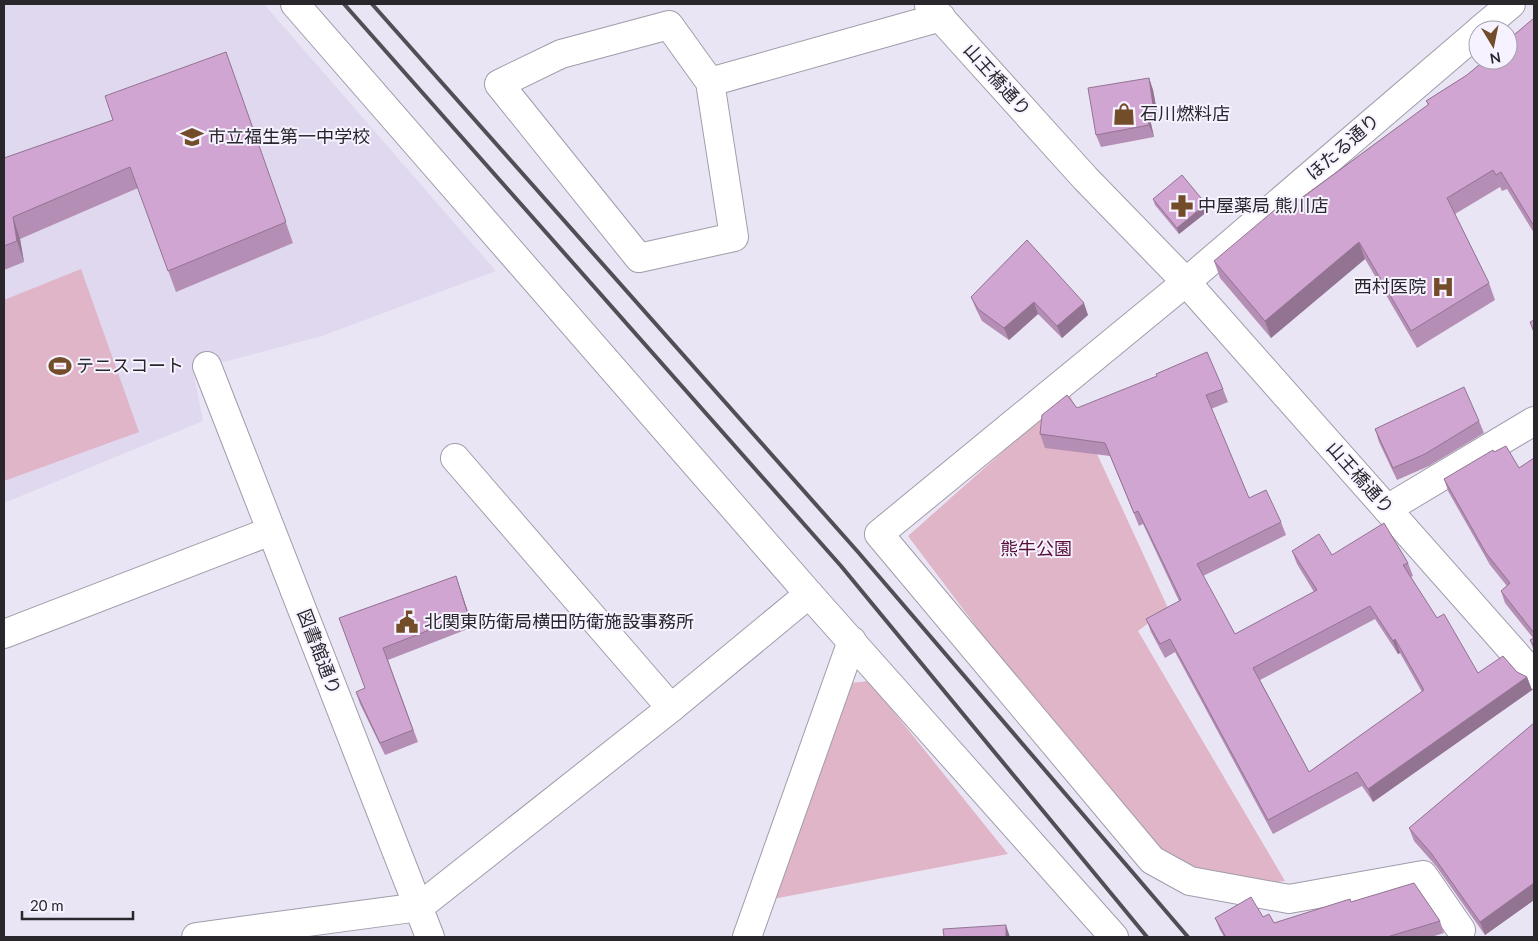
<svg xmlns="http://www.w3.org/2000/svg" width="1538" height="941" font-family="Lato,'Noto Sans JP',sans-serif">
<style>
.built{fill:#e0d8ee}
.green{fill:#dfb5c7}
.lines{fill:none;stroke-linecap:round;stroke-linejoin:round}
.minor-casing{stroke:#a19caa;stroke-width:30}
.minor{stroke:#fff;stroke-width:28}
.rail{stroke:#514f56;stroke-width:4}
.wall{fill:#b48eb4;fill-rule:evenodd}
.shaded-wall{fill:#927492}
.building{fill:#d1a5d1;stroke:#927492;fill-rule:evenodd}
.labels{text-anchor:middle;stroke-width:4;stroke-linejoin:round;paint-order:stroke}
.street-label{font-size:18px;fill:#29272c;stroke:#f7f2ff}
.poi-label{font-size:18px;fill:#29272c;stroke:#f7f2ff;text-anchor:start}
.park-label{font-size:18px;fill:#561038;stroke:#f7f2ff}
</style>
<rect width="100%" height="100%" fill="#eae5f4"/>
<!-- built -->
<polygon class="built" points="4,4 264,4 496,271 322,336 193,370 203,421 4,503"/>
<!-- green -->
<g class="green">
<polygon points="81,269 139,432 4,481 4,300"/>
<polygon points="1069,393 1168,608 1138,631 1285,881 1197,891 1152,860 908,536"/>
<polygon points="869,681 1008,854 773,899 849,683"/>
</g>
<g class="lines">
<defs>
<g id="minor">
<polyline points="295,4 809,594 1114,937"/>
<polyline points="929,5 1085,178 1186,282 1534,675"/>
<polyline points="1480,30 1511,4"/>
<polyline points="710,82 669,25 561,54 499,84 639,258 734,237 710,82 941,17"/>
<polyline points="207,366 430,937"/>
<polyline points="455,458 671,708"/>
<polyline points="1387,509 1534,421"/>
<polyline points="4,634 271,531"/>
<polyline points="1461,930 1423,875 1289,899 1190,881 1152,860 879,534 1186,282 1478,32"/>
<polyline points="196,937 419,907 671,708 809,594"/>
<polyline points="747,937 852,641"/>
</g>
</defs>
<!-- minor casing -->
<use href="#minor" class="minor-casing"/>
<!-- minor -->
<use href="#minor" class="minor"/>
<!-- rail -->
<g class="rail">
<polyline points="344,4 841,566 1147,937"/>
<polyline points="372,4 858,552 1188,937"/>
</g>
</g>
<!-- wall -->
<g class="wall">
<polygon points="1534,18 1534,233 1507,189 1502,191 1500,187 1455,214 1489,283 1495,300 1417,348 1365,259 1271,338 1220,278 1214,261 1428,105 1426,101 1467,75"/>
<polygon points="226,52 293,243 176,292 138,188 20,239 24,262 4,270 4,158 113,120"/>
<polygon points="1149,78 1153,90 1158,117 1150,119 1154,137 1101,147 1096,135"/>
<polygon points="1153,199 1206,204 1208,211 1179,234 1155,205"/>
<polygon points="1027,240 1088,315 1062,338 1038,314 1009,340 982,321 976,309 971,297"/>
<path d="M1223,389L1228,402L1211,409L1249,498L1281,522L1286,535L1203,576L1235,634L1314,592L1297,564L1292,551L1408,563L1413,576L1411,577L1437,618L1478,673L1517,672L1527,677L1532,690L1373,802L1362,786L1273,834L1175,652L1165,658L1151,632L1146,619L1179,601L1143,524L1139,526L1110,456L1045,448L1040,434L1077,408ZM1375,619L1398,654L1400,653L1422,692L1309,772L1260,680Z"/>
<polygon points="1479,421 1484,433 1429,466 1397,480 1379,442 1375,429"/>
<polygon points="1494,452 1519,468 1534,458 1534,651 1530,640 1533,638 1505,603 1501,591 1507,586 1490,565 1448,491 1444,479"/>
<polygon points="456,576 473,627 388,660 418,742 385,755 360,704 356,692 365,688 339,618"/>
<polygon points="1534,723 1534,900 1485,935 1436,866 1414,841 1409,828"/>
<polygon points="1351,902 1440,921 1444,933 1431,937 1224,937 1220,930 1215,918 1263,917 1274,923"/>
</g>
<!-- shaded-wall -->
<g class="shaded-wall">
<polygon points="1149,78 1153,90 1158,117 1153,105"/>
<polygon points="1146,106 1150,119 1154,137 1149,125"/>
<polygon points="1206,204 1208,211 1179,234 1177,228"/>
<polygon points="13,217 20,239 24,262 17,241"/>
<polygon points="1359,242 1365,259 1271,338 1265,321"/>
<polygon points="1034,302 1038,314 1009,340 1004,328"/>
<polygon points="1084,303 1088,315 1062,338 1057,326"/>
<polygon points="456,576 473,627 468,615"/>
<polygon points="1395,639 1400,653 1398,654 1393,641"/>
<polygon points="1527,677 1532,690 1373,802 1368,789"/>
<polygon points="1534,883 1534,900 1485,935 1480,922"/>
<polygon points="1006,925 1010,937 1006,937"/>
</g>
<!-- building -->
<g class="building">
<polygon points="1534,18 1534,226 1501,172 1496,175 1493,170 1447,198 1489,283 1411,331 1359,242 1265,321 1214,261 1290,197 1295,203 1429,104 1426,101 1467,75 1485,60 1508,60 1508,40"/>
<polygon points="226,52 286,222 168,271 130,167 13,217 17,241 4,246 4,158 113,120 105,96"/>
<polygon points="1149,78 1153,105 1146,106 1149,125 1096,135 1088,88"/>
<polygon points="1182,175 1206,204 1177,228 1153,199"/>
<polygon points="1027,240 1084,303 1057,326 1034,302 1004,328 978,309 971,297"/>
<polygon points="1534,320 1534,332 1530,322"/>
<path d="M1207,352L1223,389L1206,395L1249,498L1266,490L1281,522L1197,564L1235,634L1317,590L1292,551L1319,534L1332,555L1384,523L1408,563L1403,565L1437,618L1444,614L1478,673L1503,656L1517,672L1527,677L1368,789L1357,772L1268,820L1170,639L1160,644L1146,619L1181,600L1138,511L1134,513L1105,443L1040,434L1042,415L1067,395L1077,408L1157,376L1156,374ZM1370,606L1393,641L1395,639L1424,690L1309,772L1253,668Z"/>
<polygon points="1464,387 1479,421 1425,454 1393,468 1375,429"/>
<polygon points="1506,446 1519,468 1534,458 1534,633 1501,591 1510,583 1486,553 1444,479 1493,450 1494,452"/>
<polygon points="456,576 468,615 383,648 413,730 380,743 356,692 365,688 339,618"/>
<polygon points="1534,638 1534,646 1530,640"/>
<polygon points="1534,723 1534,883 1480,922 1431,853 1409,828"/>
<polygon points="1414,883 1440,921 1387,937 1226,937 1215,918 1251,897 1263,917 1269,914 1274,923 1350,899 1351,902"/>
<polygon points="1006,925 1006,937 944,937 943,929"/>
</g>
<!-- icons -->
<defs>
<symbol id="shop-bare" viewBox="-9 -9 18 18"><path d="M-5-2.5h2.3a2.7 3.5 0 0 1 5.4 0H5L5.5 6h-11ZM-1.5-2.5h3a1.5 2.3 0 0 0-3 0Z" fill="#734c29" stroke="#f7f2ff" stroke-width="2.5" paint-order="stroke"/></symbol>
<symbol id="school-bare" viewBox="-9 -9 18 18"><path d="M0-5L7-2L0 1L-7-2ZM-4 1L0 2.5L4 1V4Q0 6-4 4Z" fill="#734c29" stroke="#f7f2ff" stroke-width="2.5" paint-order="stroke"/></symbol>
<symbol id="pharmacy-bare" viewBox="-9 -9 18 18"><path d="M-2-6h4v4h4v4h-4v4h-4v-4h-4v-4h4Z" fill="#734c29" stroke="#f7f2ff" stroke-width="2.5" paint-order="stroke"/></symbol>
<symbol id="hospital-bare" viewBox="-9 -9 18 18"><path d="M-5-5h3v3.5h4V-5h3V5h-3V1.5h-4V5h-3Z" fill="#734c29" stroke="#f7f2ff" stroke-width="2.5" paint-order="stroke"/></symbol>
<symbol id="stadium-bare" viewBox="-9 -9 18 18"><path d="M0-5a6.5 5 0 1 0 0 10a6.5 5 0 1 0 0-10ZM-3.5-1.8h7v3.6h-7Z" fill="#734c29" stroke="#f7f2ff" stroke-width="2.5" paint-order="stroke"/></symbol>
<symbol id="civic-bare" viewBox="-9 -9 18 18"><path d="M-.6-6.5H3V-4.5H.6V-3L4-1V1h2V6H-6V1h2V-1L-.6-3ZM-1.2 2.5V6h2.4V2.5Z" fill="#734c29" stroke="#f7f2ff" stroke-width="2.5" paint-order="stroke"/></symbol>
</defs>
<g fill-rule="evenodd">
<use href="#shop-bare" x="1108" y="98" width="32" height="32"/>
<use href="#school-bare" x="176" y="121" width="32" height="32"/>
<use href="#pharmacy-bare" x="1166" y="190" width="32" height="32"/>
<use href="#hospital-bare" x="1427" y="271" width="32" height="32"/>
<use href="#stadium-bare" x="44" y="350" width="32" height="32"/>
<use href="#civic-bare" x="391" y="606" width="32" height="32"/>
</g>
<g class="labels">
<!-- street labels -->
<g class="street-label">
<text transform="translate(997 80) rotate(48)" y="6">山王橋通り</text>
<text transform="translate(1343 147) rotate(-41)" y="6">ほたる通り</text>
<text transform="translate(1360 478) rotate(48)" y="6">山王橋通り</text>
<text transform="translate(319 652) rotate(69)" y="6">図書館通り</text>
</g>
<!-- poi labels -->
<g class="poi-label">
<text x="1140" y="120">石川燃料店</text>
<text x="208" y="143">市立福生第一中学校</text>
<text x="1198" y="212">中屋薬局 熊川店</text>
<text x="1426" y="293" text-anchor="end">西村医院</text>
<text x="76" y="372">テニスコート</text>
<text x="424" y="628">北関東防衛局横田防衛施設事務所</text>
</g>
<!-- park labels -->
<g class="park-label">
<text x="1036" y="555">熊牛公園</text>
</g>
</g>
<!-- border -->
<rect width="1538" height="941" fill="none" stroke="#29272c" stroke-width="10"/>
<!-- north arrow -->
<g transform="translate(1493 45) rotate(170)"><circle r="24" fill="#f7f2ff" stroke="#a5a1ab"/>
<path d="M0-4L9 19L0 12L-9 19Z" fill="#734c29"/>
<text y="-8" font-size="14" font-weight="bold" text-anchor="middle" fill="#29272c">N</text>
</g>
<!-- scale -->
<path d="M22 911v8h111v-8" fill="none" stroke="#29272c" stroke-width="2.5"/>
<text x="30" y="911" font-size="15" fill="#29272c" stroke="#f7f2ff" stroke-width="4" paint-order="stroke">20 m</text>
</svg>
